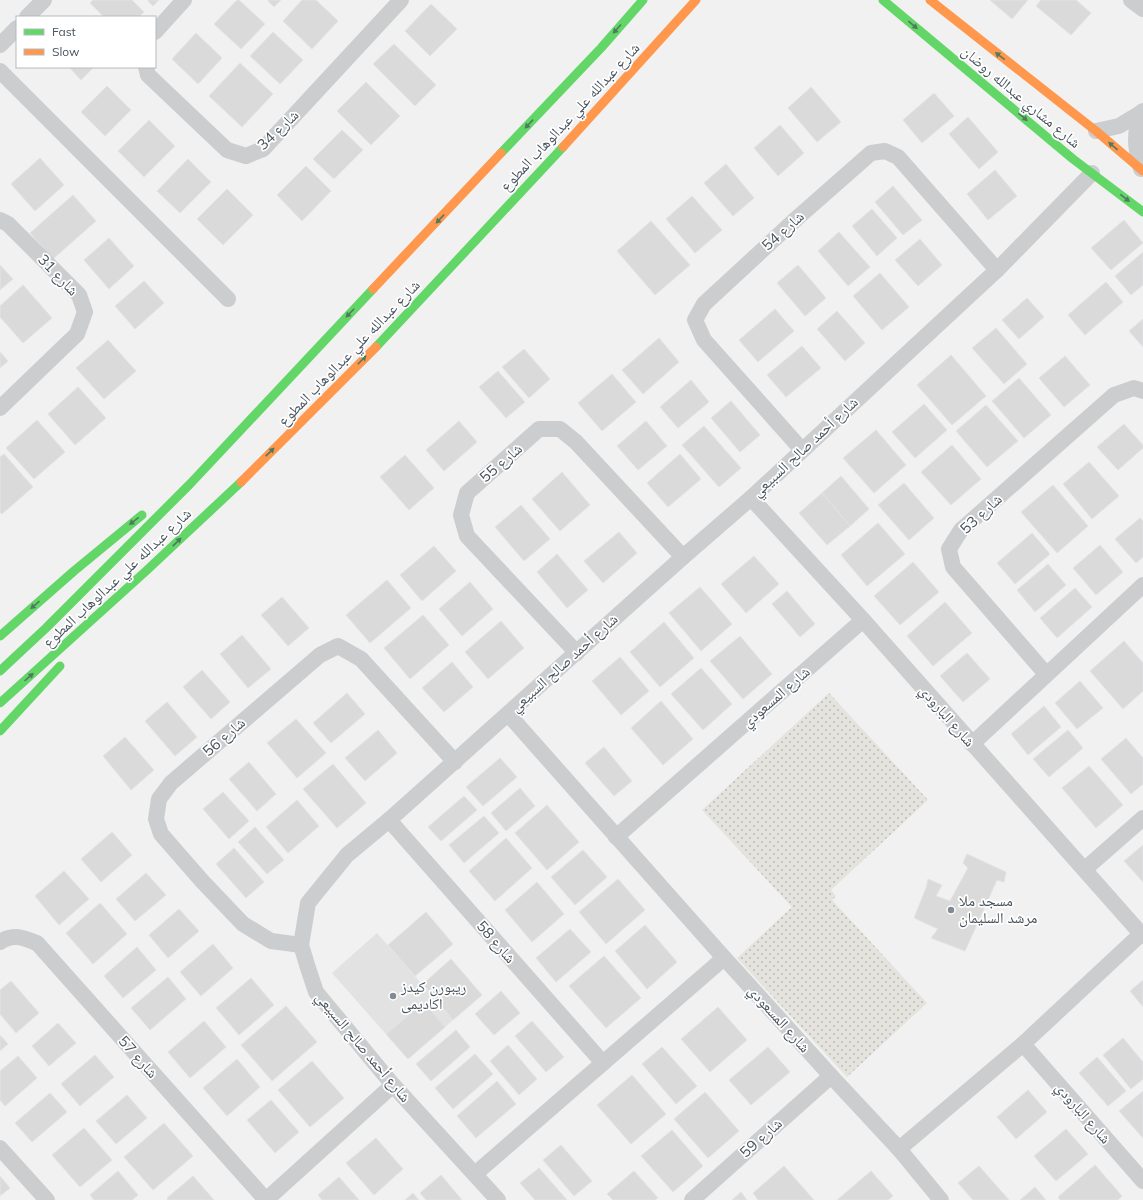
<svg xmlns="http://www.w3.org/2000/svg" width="1143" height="1200" font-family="Mulish,'Noto Naskh Arabic',sans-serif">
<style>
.education{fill:#e3e2e3}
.sand{fill:url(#sand-dots)}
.building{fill:#dadadb;stroke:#e2e3e4}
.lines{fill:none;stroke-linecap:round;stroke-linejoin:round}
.street{stroke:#cbcdcf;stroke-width:16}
.fast{stroke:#63d668;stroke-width:9}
.slow{stroke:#ff974d;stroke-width:9}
.oneway{fill:#507a60}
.poi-dot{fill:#838a91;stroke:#fff;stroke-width:1.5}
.labels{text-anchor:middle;stroke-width:3.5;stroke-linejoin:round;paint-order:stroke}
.street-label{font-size:15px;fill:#48535d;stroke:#fff}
.poi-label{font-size:15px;fill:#48535d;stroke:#fff;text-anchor:start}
</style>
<defs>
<pattern id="sand-dots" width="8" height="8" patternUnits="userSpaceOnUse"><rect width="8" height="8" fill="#e4e3dd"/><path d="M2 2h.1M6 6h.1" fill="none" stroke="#bbbbb6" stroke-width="1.8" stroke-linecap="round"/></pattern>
</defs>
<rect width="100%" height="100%" fill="#f1f1f1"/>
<!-- education -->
<polygon class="education" points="377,933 453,1020 408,1059 332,973"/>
<!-- sand -->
<polygon class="sand" points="829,693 928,800 831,890 836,896 832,900 927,1003 847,1077 737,958 792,907 702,810"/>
<!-- building -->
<g class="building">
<polygon points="93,0 132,0 144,12 139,17 104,17 90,3"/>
<polygon points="147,0 159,0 153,6"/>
<polygon points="237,0 239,0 265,24 241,49 214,24"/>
<polygon points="267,0 281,0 274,7"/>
<polygon points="302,0 316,0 338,21 312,49 283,21"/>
<polygon points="990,0 1028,0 1012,19"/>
<polygon points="1041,0 1076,0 1091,13 1071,35 1036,6"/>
<polygon points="431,4 457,29 430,56 405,31"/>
<polygon points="273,32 303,60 280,84 250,56"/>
<polygon points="196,33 222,58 198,84 172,59"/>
<polygon points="394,44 436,85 415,106 373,64"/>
<polygon points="240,63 273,94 242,127 209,96"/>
<polygon points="69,67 94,67 81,80"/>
<polygon points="366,82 400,116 371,145 337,111"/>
<polygon points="107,86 131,110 105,136 81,112"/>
<polygon points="811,87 841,122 817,142 788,108"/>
<polygon points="934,93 954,116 922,143 903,120"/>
<polygon points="968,117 998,152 979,169 949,134"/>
<polygon points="149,120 175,146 144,177 118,151"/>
<polygon points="780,125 804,153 778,176 754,148"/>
<polygon points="342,130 363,150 334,179 313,159"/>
<polygon points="40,158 64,185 35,211 11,184"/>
<polygon points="188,159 211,182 180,213 157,191"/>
<polygon points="726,164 754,198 733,216 704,183"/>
<polygon points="306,166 331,191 302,221 277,195"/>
<polygon points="995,170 1017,196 988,220 967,194"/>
<polygon points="893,186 922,220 903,235 875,202"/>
<polygon points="227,189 253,215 223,245 197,219"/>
<polygon points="73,195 96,221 53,259 30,233"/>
<polygon points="692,196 722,230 695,253 666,219"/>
<polygon points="872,209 897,238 877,256 852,226"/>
<polygon points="1124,220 1143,243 1111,270 1091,248"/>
<polygon points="651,221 690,265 655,295 617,251"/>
<polygon points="839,232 870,267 848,286 818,251"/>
<polygon points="109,238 134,266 109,289 84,260"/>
<polygon points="920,239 942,265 918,286 895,260"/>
<polygon points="1143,252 1143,285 1131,295 1115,276"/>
<polygon points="0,265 13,279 0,290"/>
<polygon points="798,265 826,298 805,316 777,283"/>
<polygon points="880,273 909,307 882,330 853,296"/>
<polygon points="144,281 164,303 135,329 115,306"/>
<polygon points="1106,282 1123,302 1085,335 1068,315"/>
<polygon points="23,285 52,318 23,343 0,317 0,306"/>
<polygon points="1027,298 1044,317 1019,339 1002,320"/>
<polygon points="775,309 794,331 758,362 739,340"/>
<polygon points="837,311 865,343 845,361 817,329"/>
<polygon points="1143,319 1143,347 1129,331"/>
<polygon points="996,328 1027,364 1004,384 972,348"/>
<polygon points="659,338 679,362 643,394 622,370"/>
<polygon points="108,340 136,371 104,399 76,368"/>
<polygon points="802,346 821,368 786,397 767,375"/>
<polygon points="524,349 550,379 529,398 502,367"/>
<polygon points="0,352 8,361 0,368"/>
<polygon points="951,355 986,396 952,425 917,385"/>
<polygon points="1065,356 1090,385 1064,407 1039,378"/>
<polygon points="498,371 525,402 506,418 479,387"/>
<polygon points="612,374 636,402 602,431 578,403"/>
<polygon points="1019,378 1051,415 1024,438 992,401"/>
<polygon points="691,380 709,402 678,428 660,407"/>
<polygon points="78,387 106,418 75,445 48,414"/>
<polygon points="731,401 760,435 740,452 711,418"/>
<polygon points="924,404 947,430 915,458 892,432"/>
<polygon points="986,405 1018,441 987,467 956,431"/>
<polygon points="37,420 65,452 34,479 6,448"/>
<polygon points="459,421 477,442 444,471 426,450"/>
<polygon points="646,421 667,446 638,470 617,446"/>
<polygon points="1124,424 1143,445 1143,448 1118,470 1097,447"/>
<polygon points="704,426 741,468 719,487 682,445"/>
<polygon points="876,430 906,465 874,493 843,458"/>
<polygon points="952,445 981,479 951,505 921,472"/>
<polygon points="4,454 33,487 2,514 0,512 0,457"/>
<polygon points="680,454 701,479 668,507 647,483"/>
<polygon points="405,455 434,488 409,510 380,477"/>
<polygon points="1089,462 1119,496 1092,519 1063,484"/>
<polygon points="562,472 590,505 560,531 532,499"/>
<polygon points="841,476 869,509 850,526 822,493"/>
<polygon points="904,483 934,518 909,540 878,505"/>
<polygon points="1053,485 1088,526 1057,553 1021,512"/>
<polygon points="822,493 850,526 827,545 799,513"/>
<polygon points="521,505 550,539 524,561 495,527"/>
<polygon points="1140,518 1143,521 1143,557 1136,563 1115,539"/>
<polygon points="878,523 905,554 867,586 841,555"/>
<polygon points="619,532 637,553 603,583 584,561"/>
<polygon points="1032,533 1050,554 1015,584 997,563"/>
<polygon points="1100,545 1123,572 1096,595 1073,568"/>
<polygon points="434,546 456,571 422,601 400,575"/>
<polygon points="557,554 588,590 567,608 537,572"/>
<polygon points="754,556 779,584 746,613 721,584"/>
<polygon points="913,562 939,592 900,625 874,596"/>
<polygon points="1048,564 1066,585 1035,612 1017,590"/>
<polygon points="387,580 411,608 370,643 346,615"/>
<polygon points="470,582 493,609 462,636 439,609"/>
<polygon points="700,587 732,624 701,651 669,613"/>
<polygon points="1075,588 1092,607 1057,638 1040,618"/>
<polygon points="787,591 815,624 800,637 772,604"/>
<polygon points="282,597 309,628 288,646 261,615"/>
<polygon points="945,602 972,633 933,666 907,636"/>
<polygon points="423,615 449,645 410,679 384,648"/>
<polygon points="501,621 524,648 488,679 465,652"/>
<polygon points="664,622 694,658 660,687 630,652"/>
<polygon points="242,635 271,669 248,688 220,654"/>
<polygon points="740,636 772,674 743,699 710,661"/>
<polygon points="1124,641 1143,663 1143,691 1123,709 1090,671"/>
<polygon points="967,653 990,679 963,702 940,676"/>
<polygon points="620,657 649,691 621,715 592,681"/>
<polygon points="452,662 473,687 444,712 422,688"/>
<polygon points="701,668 732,704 703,730 671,694"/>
<polygon points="202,670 230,702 211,719 183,687"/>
<polygon points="1080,681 1103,708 1077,729 1055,703"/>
<polygon points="347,693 365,714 331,743 313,723"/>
<polygon points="661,701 693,739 663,765 631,728"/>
<polygon points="167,702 197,737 175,756 145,721"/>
<polygon points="1044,706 1061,727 1028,755 1011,734"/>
<polygon points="296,719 326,753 297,778 267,743"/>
<polygon points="378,730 397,753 365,781 345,758"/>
<polygon points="1068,730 1083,748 1049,777 1033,759"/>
<polygon points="125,737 154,770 131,790 103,756"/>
<polygon points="1126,738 1143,758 1143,784 1131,794 1101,759"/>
<polygon points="604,747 632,781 614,796 585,763"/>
<polygon points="500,758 517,777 483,806 466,787"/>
<polygon points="249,762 276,794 257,811 229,779"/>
<polygon points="333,764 366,803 337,828 303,789"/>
<polygon points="1089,766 1123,805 1096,828 1062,788"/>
<polygon points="520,788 535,806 506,831 491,813"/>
<polygon points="223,792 249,821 229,839 203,809"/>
<polygon points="464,796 477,810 441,841 428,827"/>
<polygon points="297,800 319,826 288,853 266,827"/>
<polygon points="547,805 579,842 547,870 515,833"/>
<polygon points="484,816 499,833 464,863 449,845"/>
<polygon points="255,827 284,860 267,874 238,842"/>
<polygon points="112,832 132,855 101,882 81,859"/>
<polygon points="506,838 532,868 495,901 469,871"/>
<polygon points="1143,845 1143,882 1124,861"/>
<polygon points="234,848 264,882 246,898 216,864"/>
<polygon points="583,850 607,877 575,905 551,877"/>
<polygon points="967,854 1006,872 1004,882 997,880 965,951 931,938 938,929 914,918 926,888 928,879 942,885 936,896 950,901 968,868 963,863"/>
<polygon points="64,871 89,899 59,925 35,896"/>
<polygon points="146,873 166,895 135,921 116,899"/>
<polygon points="618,879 645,910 606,944 579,912"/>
<polygon points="537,882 564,914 532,942 505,910"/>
<polygon points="100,903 127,934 93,964 66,933"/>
<polygon points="179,909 199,931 168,958 149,935"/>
<polygon points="426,912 453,944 415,976 388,945"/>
<polygon points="645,925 677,962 647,989 615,951"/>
<polygon points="570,929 591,952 556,982 536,958"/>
<polygon points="213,944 233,968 201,996 180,972"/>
<polygon points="137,947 156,970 123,998 104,976"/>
<polygon points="604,956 641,998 606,1028 569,986"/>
<polygon points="451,959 482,995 453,1020 423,984"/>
<polygon points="168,977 186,999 150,1030 131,1008"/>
<polygon points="251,978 274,1005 239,1035 216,1008"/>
<polygon points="1143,980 1143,1007 1130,991"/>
<polygon points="11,981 39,1013 16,1033 0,1014 0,990"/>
<polygon points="501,991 520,1013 494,1035 475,1014"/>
<polygon points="424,1002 445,1027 408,1059 386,1034"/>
<polygon points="286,1006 317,1042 272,1081 241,1045"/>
<polygon points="718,1007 747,1040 710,1072 681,1039"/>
<polygon points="204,1021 226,1047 190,1078 168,1052"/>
<polygon points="532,1021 564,1057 546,1072 515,1036"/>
<polygon points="58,1023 76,1043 49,1066 32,1046"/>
<polygon points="456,1030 470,1047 431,1081 416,1064"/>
<polygon points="0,1035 8,1044 0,1051"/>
<polygon points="1123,1038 1143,1062 1143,1079 1131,1089 1103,1055"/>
<polygon points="508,1045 537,1079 519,1095 490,1061"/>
<polygon points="662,1047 697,1086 676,1104 642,1064"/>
<polygon points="768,1047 790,1072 751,1105 729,1080"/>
<polygon points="475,1054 493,1074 453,1109 435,1088"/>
<polygon points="95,1055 114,1077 80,1106 61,1084"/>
<polygon points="18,1056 37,1078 5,1106 0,1100 0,1071"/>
<polygon points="1097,1057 1126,1091 1108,1106 1079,1073"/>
<polygon points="237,1059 260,1087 227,1116 203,1088"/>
<polygon points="312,1061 344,1098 310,1127 278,1090"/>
<polygon points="632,1075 666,1114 631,1144 597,1105"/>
<polygon points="497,1081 516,1104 476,1138 457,1116"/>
<polygon points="1028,1090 1047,1112 1016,1139 997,1117"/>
<polygon points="1143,1091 1143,1138 1119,1111"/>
<polygon points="705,1092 739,1131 708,1158 674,1119"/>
<polygon points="50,1093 67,1112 32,1142 15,1123"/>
<polygon points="127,1095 147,1118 116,1144 96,1121"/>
<polygon points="271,1100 299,1132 275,1153 247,1120"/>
<polygon points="164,1123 193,1156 153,1190 124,1157"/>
<polygon points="84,1128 112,1160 80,1187 52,1155"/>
<polygon points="1066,1129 1088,1154 1056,1181 1034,1156"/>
<polygon points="672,1130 703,1166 673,1192 641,1156"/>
<polygon points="376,1138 403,1169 374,1195 346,1163"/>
<polygon points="561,1145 592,1181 574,1196 543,1160"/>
<polygon points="1095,1165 1122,1196 1118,1200 1060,1200 1058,1197"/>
<polygon points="784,1166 814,1200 758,1200 753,1193"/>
<polygon points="979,1166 1009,1200 973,1200 958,1183"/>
<polygon points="539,1168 567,1200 535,1200 520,1183"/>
<polygon points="118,1171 138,1195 132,1200 94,1200 90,1195"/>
<polygon points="634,1171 658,1198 655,1200 613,1200 607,1194"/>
<polygon points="871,1171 893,1196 888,1200 837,1200"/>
<polygon points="441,1175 462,1200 426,1200 420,1193"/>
<polygon points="0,1176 10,1188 0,1196"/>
<polygon points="193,1176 214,1200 168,1200 167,1198"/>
<polygon points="339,1177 359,1200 322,1200 318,1195"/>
<polygon points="1035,1187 1046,1200 1020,1200"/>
<polygon points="741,1192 747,1200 732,1200"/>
<polygon points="413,1193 419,1200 405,1200"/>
</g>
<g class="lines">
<!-- street -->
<g class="street">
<polyline points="1131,0 1143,9"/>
<polyline points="27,17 44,0"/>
<polyline points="155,32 184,0"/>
<polyline points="0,45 17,28"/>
<polyline points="146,67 148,75 227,150 246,156 263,149 401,0"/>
<polyline points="0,71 228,299"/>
<polyline points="1096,131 1119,126 1142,112"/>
<path d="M1141,169C1135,147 1133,132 1143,111"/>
<polyline points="0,220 8,224 79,295 85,312 77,334 0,408"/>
<polyline points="802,450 704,340 695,320 704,304 796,219 871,153 885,151 898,157 997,270"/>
<polyline points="751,498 863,620 1143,936"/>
<polyline points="577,653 467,536 461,515 467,493 539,429 560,429 576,442 683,557"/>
<polyline points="1046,674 953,567 949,549 961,530 1114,395 1134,388 1143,391"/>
<polyline points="508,714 717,950 831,1076 899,1149 941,1200"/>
<polyline points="972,744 1143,585"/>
<polyline points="389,820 603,1063"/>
<polyline points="616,837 863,620"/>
<polyline points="1085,869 1143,818"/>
<path d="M0,942C14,933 23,938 37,943L266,1200"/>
<polyline points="301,945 271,941 243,924 202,881 161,834 156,819 159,799 171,783 320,655 338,646 361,659 455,762"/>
<polyline points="1023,1044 1143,1181"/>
<polyline points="0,1148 47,1200"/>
<polyline points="899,1149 1023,1044 1141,934"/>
<polyline points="475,1174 724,958"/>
<polyline points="266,1200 393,1085"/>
<polyline points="498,1200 393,1085 316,992 308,968 301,945 308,903 347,855 389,820 683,557 751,498 997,270 1092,173"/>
<polyline points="692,1200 831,1076"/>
</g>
<!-- fast -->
<g class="fast">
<polyline points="883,0 1073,159 1143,212"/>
<polyline points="501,153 601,48 643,0"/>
<polyline points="376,347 563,147"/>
<polyline points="0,636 74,571 142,515"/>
<polyline points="0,671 46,628 190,484 373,289"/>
<polyline points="0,703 146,571 241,482"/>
<polyline points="0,731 60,666"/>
</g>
<!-- slow -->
<g class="slow">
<polyline points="930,0 1096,131 1143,171"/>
<polyline points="563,147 696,0"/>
<polyline points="373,289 501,153"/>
<polyline points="241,482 376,347"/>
</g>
</g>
<!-- one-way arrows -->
<defs><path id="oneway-solid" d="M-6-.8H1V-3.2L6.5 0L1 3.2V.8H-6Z"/></defs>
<g class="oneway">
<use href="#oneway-solid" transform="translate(913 25) rotate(40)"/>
<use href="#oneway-solid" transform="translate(617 29) rotate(132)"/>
<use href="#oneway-solid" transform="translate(1000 56) rotate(-142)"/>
<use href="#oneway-solid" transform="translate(1023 117) rotate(40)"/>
<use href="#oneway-solid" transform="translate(529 124) rotate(133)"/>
<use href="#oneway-solid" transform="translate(1113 146) rotate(-140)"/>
<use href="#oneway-solid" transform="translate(1125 198) rotate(38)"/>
<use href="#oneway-solid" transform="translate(440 219) rotate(133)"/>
<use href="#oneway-solid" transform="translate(350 313) rotate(134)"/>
<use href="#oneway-solid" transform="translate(362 360) rotate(-46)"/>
<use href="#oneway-solid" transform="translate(270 452) rotate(-44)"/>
<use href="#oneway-solid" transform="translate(134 521) rotate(143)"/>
<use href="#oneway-solid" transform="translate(177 542) rotate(-44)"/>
<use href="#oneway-solid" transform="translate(35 605) rotate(139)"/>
<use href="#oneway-solid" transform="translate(29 677) rotate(-42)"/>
</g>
<!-- markers -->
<g class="poi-dot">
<circle cx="951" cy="910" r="4"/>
<circle cx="393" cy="996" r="4"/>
</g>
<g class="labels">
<!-- street labels -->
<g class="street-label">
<text transform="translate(1021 97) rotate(40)" y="5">شارع مشاري عبدالله روضان</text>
<text transform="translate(570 117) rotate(-47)" y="5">شارع عبدالله علي عبدالوهاب المطوع</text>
<text transform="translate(278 130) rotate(-44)" y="5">شارع 34</text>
<text transform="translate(783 231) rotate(-42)" y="5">شارع 54</text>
<text transform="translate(58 275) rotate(46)" y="5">شارع 31</text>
<text transform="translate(349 353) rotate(-46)" y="5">شارع عبدالله علي عبدالوهاب المطوع</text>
<text transform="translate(805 447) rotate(-43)" y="5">شارع أحمد صالح السبيعي</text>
<text transform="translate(501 463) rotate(-41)" y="5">شارع 55</text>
<text transform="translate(981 514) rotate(-43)" y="5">شارع 53</text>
<text transform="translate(117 578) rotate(-43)" y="5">شارع عبدالله علي عبدالوهاب المطوع</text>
<text transform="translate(564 663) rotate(-42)" y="5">شارع أحمد صالح السبيعي</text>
<text transform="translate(776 697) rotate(-41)" y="5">شارع المسعودي</text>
<text transform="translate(947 716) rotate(49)" y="5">شارع البارودي</text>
<text transform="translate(224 737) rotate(-41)" y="5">شارع 56</text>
<text transform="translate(496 942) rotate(49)" y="5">شارع 58</text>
<text transform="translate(779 1019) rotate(48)" y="5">شارع المسعودي</text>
<text transform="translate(363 1047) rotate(50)" y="5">شارع أحمد صالح السبيعي</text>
<text transform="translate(138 1057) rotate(48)" y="5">شارع 57</text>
<text transform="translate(1083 1113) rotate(49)" y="5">شارع البارودي</text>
<text transform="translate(761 1138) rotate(-42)" y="5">شارع 59</text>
</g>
<!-- poi labels -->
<g class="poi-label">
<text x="959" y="906">مسجد ملا<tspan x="959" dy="17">مرشد السليمان</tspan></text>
<text x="401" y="992">ريبورن كيدز<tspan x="401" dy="17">اكاديمى</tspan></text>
</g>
</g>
<!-- legend -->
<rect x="16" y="16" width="140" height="52" fill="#ffffff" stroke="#b6babe"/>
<rect x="24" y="29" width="20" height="6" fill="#63d668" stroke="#b6babe"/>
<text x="52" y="36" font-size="12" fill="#48535d">Fast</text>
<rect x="24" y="49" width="20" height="6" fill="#ff974d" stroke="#b6babe"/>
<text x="52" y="56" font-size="12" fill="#48535d">Slow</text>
</svg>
